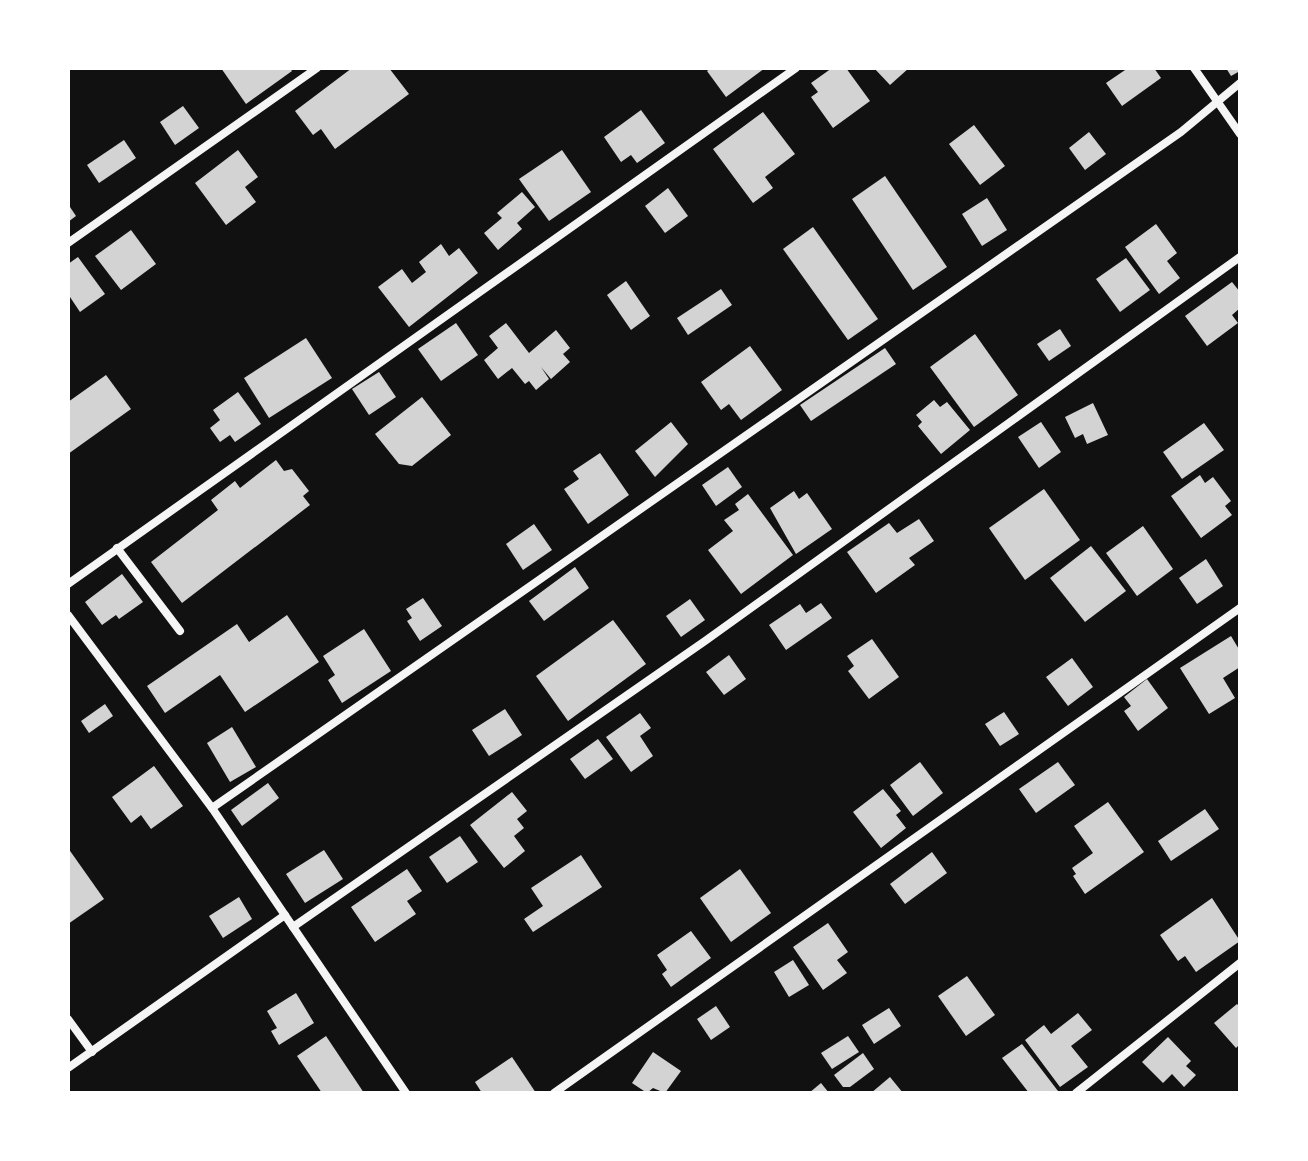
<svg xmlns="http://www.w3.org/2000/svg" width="1308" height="1161" font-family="'Nunito Sans',sans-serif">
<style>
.building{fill:#d3d3d3}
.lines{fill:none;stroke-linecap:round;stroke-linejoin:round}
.minor{stroke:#f5f5f5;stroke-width:8}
</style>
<rect width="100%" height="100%" fill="#111"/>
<!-- building -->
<g class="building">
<polygon points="221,68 290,68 292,71 246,104"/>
<polygon points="352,68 389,68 409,94 335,149 321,129 313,135 295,111"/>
<polygon points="711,68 765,68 726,97 707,71"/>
<polygon points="832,68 846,68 870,101 833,128 811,97 818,92 811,83"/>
<polygon points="874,68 909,68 890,85"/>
<polygon points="1128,68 1154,68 1161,78 1122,106 1106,83"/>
<polygon points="1226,68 1240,68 1240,71 1231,76"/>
<polygon points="183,106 199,128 175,145 160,122"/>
<polygon points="641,110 665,143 637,163 631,155 621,162 604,137"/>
<polygon points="763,112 795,154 765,177 773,188 753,203 713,149"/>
<polygon points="974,125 1005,166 980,185 949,144"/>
<polygon points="1089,132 1106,154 1085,170 1069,148"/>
<polygon points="124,140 136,158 99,183 87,165"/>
<polygon points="238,150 258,177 245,187 256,202 226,225 195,183"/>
<polygon points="562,150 591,192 549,221 519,179"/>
<polygon points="885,176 947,267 913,290 852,199"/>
<polygon points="668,188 688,216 665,233 645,206"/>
<polygon points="522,192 535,207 517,223 522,229 498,250 484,233 502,218 497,213"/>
<polygon points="987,198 1007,230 982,246 962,214"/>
<polygon points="68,204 76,216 68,222"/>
<polygon points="1156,224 1177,253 1167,261 1180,278 1159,294 1125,247"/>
<polygon points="813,227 878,319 848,340 783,249"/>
<polygon points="131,230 156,264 121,290 95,256"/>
<polygon points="441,244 449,256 459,248 478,273 409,327 378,287 402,269 412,283 426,272 419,262"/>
<polygon points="78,257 105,294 80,312 68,294 68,264"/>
<polygon points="1126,258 1150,290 1120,312 1096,279"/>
<polygon points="626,281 650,316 631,330 607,295"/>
<polygon points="1232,282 1240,292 1240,308 1232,315 1238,323 1207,346 1185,316"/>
<polygon points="721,289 732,305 688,335 677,318"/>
<polygon points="456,323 478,355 441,381 418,349"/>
<polygon points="506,323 529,353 556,330 570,348 563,354 570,362 551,379 541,367 549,379 536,390 529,381 525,384 512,368 498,379 484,360 498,348 489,336"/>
<polygon points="1060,329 1071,346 1049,361 1037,344"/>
<polygon points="975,334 1018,395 974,427 930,367"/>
<polygon points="306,338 332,378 269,418 244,378"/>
<polygon points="750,346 782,390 741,420 729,404 721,410 701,382"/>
<polygon points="885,348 896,364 811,421 800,405"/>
<polygon points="379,372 396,397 369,415 352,389"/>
<polygon points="106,375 131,409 68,454 68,402"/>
<polygon points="238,392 261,424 235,442 230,435 220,442 210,428 220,420 213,410"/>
<polygon points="422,397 451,435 412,466 399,464 375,434"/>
<polygon points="934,400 940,407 947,402 970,430 941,454 918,426 922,422 916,415"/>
<polygon points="1093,403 1108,435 1087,444 1083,434 1075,438 1065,417"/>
<polygon points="671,422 688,444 655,477 635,451"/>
<polygon points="1041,422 1061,452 1039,468 1018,437"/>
<polygon points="1204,423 1224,450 1182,479 1163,452"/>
<polygon points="600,453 629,495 588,524 564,489 579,479 573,471"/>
<polygon points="276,460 284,471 292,469 309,491 303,496 310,505 182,603 151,562 218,510 211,500 235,481 240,488"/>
<polygon points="728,467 742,487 716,506 702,485"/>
<polygon points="1200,475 1205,483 1213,477 1231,501 1225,506 1232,515 1201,538 1171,496"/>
<polygon points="1044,489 1080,540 1025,580 989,528"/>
<polygon points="794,491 799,499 807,493 832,529 796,554 770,508"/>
<polygon points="748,494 793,555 741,594 708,550 733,531 724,520 739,510 735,504"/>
<polygon points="919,519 934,541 909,558 915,565 876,593 847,552 889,523 897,533"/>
<polygon points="534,524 552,550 523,570 506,544"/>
<polygon points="1143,526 1173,569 1137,596 1106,553"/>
<polygon points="1091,546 1126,591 1085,622 1050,578"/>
<polygon points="1206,559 1223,586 1197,604 1179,578"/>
<polygon points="575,567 589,588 544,621 529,601"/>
<polygon points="122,574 143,602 119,619 116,615 102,625 85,602"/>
<polygon points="423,598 442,626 420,641 407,621 412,618 406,609"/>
<polygon points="690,599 705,620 681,637 666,616"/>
<polygon points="821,603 832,618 786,650 769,625 800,604 806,613"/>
<polygon points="287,615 319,662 245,712 220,675 165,713 147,686 237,624 249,642"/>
<polygon points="613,620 646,664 568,721 536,676"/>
<polygon points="364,629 391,671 342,703 328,680 335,675 323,656"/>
<polygon points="1231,636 1240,651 1240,667 1223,678 1235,698 1209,714 1180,668"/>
<polygon points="872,639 899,677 869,699 848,671 854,666 847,656"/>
<polygon points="729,655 746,679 724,695 706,672"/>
<polygon points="1072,658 1093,687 1068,706 1046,677"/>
<polygon points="1147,679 1168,708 1138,731 1124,711 1131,706 1124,697"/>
<polygon points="105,704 113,716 89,733 81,721"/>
<polygon points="505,709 522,735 489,756 472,730"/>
<polygon points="1004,712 1019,734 1000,746 985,724"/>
<polygon points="640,713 651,728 640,736 653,756 631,772 606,737"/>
<polygon points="232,727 256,767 230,782 207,743"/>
<polygon points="598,739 613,759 585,779 570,759"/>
<polygon points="920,762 943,793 913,816 890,785"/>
<polygon points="1058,762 1075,785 1036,813 1019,789"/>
<polygon points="154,766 183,806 151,829 141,815 131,823 112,797"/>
<polygon points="268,783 279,798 242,826 231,810"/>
<polygon points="883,789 901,811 896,815 906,828 881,848 853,812"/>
<polygon points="512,792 527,811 517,819 524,828 514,836 525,851 504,868 470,825"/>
<polygon points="1108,802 1144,852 1085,894 1073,876 1076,874 1072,868 1093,853 1074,826"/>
<polygon points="1205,809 1219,829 1171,861 1158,841"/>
<polygon points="460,836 478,862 447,883 429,857"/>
<polygon points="68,848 104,899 68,924"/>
<polygon points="324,850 343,879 305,903 286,874"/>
<polygon points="932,852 947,873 905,904 890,884"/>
<polygon points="581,855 602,887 533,932 524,919 543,906 531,888"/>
<polygon points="407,869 422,891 407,901 416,914 375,942 351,907"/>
<polygon points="740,869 771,913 731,942 700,898"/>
<polygon points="239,897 252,919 223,938 209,916"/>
<polygon points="1212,898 1240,941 1196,972 1185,956 1178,961 1160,935"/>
<polygon points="828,923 848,952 837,960 847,973 823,990 793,947"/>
<polygon points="691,931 711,958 671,987 662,974 667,970 657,955"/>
<polygon points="793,960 809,985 789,997 774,972"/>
<polygon points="967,976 995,1015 966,1036 938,996"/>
<polygon points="296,993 314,1023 279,1045 271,1031 277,1028 267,1011"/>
<polygon points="1237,1004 1240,1007 1240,1044 1236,1048 1214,1023"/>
<polygon points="716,1006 730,1027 711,1040 697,1019"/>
<polygon points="889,1008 901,1026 874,1044 862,1025"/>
<polygon points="1078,1013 1092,1030 1071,1046 1088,1067 1060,1087 1025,1040 1044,1025 1051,1034"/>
<polygon points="326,1036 364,1093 322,1093 297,1056"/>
<polygon points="848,1036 859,1052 832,1069 821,1053"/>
<polygon points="1168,1037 1191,1061 1186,1066 1196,1075 1184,1087 1172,1074 1163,1083 1142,1062"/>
<polygon points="1022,1044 1058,1091 1055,1093 1029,1093 1002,1058"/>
<polygon points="653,1052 681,1071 665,1093 653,1088 647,1093 632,1083"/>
<polygon points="863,1053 874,1069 850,1087 843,1087 834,1075"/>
<polygon points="512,1057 536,1093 482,1093 475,1082"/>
<polygon points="890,1077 903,1093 871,1093"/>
<polygon points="821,1083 829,1093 809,1093"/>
</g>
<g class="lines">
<!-- minor -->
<g class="minor">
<polyline points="1194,68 1240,134"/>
<polyline points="68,243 317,68"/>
<polyline points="117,548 180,631"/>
<polyline points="68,584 796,68"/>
<polyline points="68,615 212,808 406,1093"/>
<polyline points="212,808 1181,132 1240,83"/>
<polyline points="293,927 705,641 1240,257"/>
<polyline points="68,1019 92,1052"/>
<polyline points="68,1068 285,915"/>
<polyline points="554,1093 1240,608"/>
<polyline points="1076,1093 1240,963"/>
</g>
</g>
<!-- border -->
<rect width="1308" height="1161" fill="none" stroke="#ffffff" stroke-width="140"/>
</svg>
